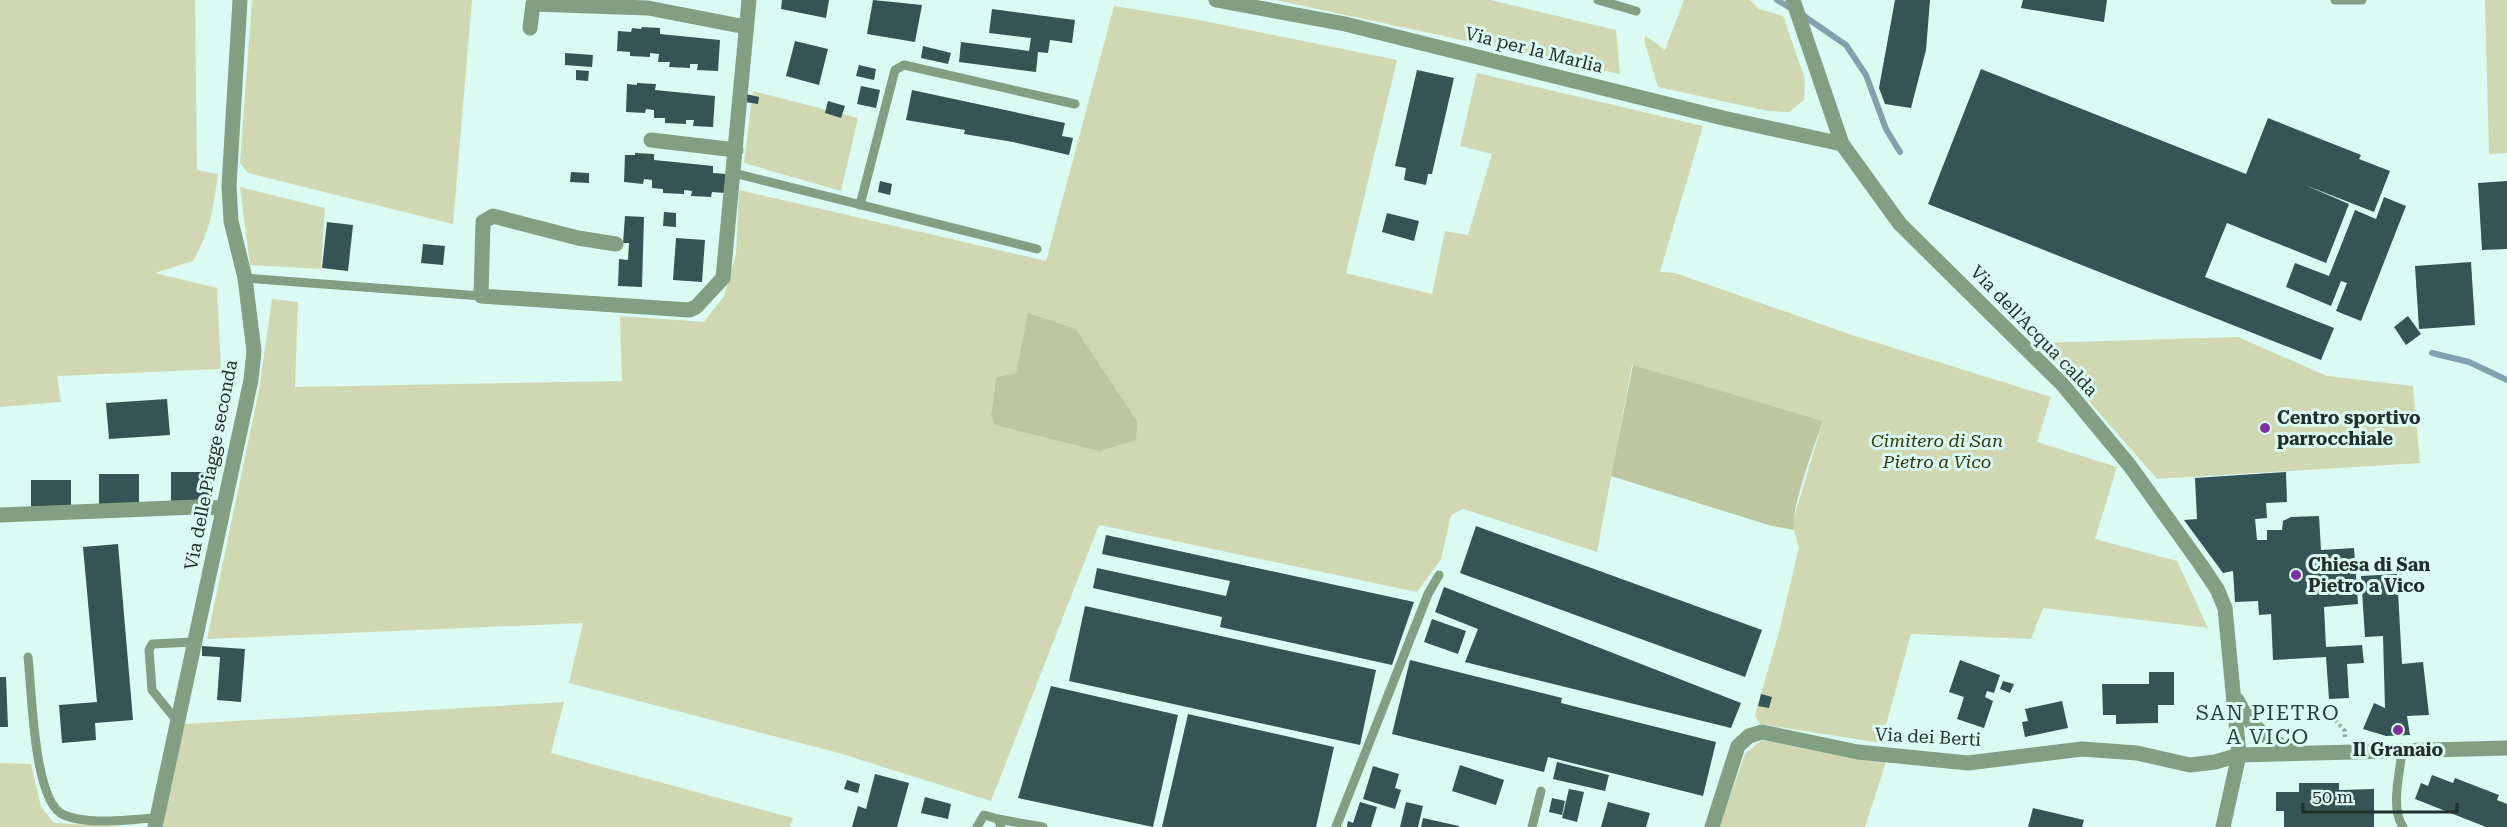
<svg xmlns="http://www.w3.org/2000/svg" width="2507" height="827" font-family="'Roboto Serif',serif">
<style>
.green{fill:#cfd8b3;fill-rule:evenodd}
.forest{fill:#bcc6a0}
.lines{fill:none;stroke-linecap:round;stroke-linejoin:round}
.stream{stroke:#81a1af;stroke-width:6}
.building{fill:#365355}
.path{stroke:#94aca5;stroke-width:4;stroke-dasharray:3 3;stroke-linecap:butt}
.service{stroke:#829f84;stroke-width:9}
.minor{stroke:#829f84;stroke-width:15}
.tertiary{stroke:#829f84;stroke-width:15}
.poi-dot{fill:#7f2f9f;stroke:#dbfaf1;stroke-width:2}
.labels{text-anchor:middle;stroke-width:6;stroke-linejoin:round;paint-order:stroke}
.street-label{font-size:18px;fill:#232f2c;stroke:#dbfaf1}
.poi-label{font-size:18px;font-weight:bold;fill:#232f2c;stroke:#dbfaf1;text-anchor:start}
.park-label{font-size:18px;font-style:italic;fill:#2f380b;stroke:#dbfaf1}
.quarter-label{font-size:21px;letter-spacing:1.5px;fill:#254039;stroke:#dbfaf1}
</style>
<rect width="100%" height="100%" fill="#dbfaf1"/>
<!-- green -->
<g class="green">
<path d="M0,0H195L197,170L218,174C213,210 211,229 193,261L155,273L217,288L221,369L57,376L61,402L0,407Z"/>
<polygon points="252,0 472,0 453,224 248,173 240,163"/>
<polygon points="1276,0 1490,0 1616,30 1620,74"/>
<polygon points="1684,0 1750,0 1759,9 1783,16 1805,79 1804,100 1789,112 1768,111 1658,87 1644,40 1646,36 1665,50"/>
<polygon points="2485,0 2507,0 2507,153 2489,154"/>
<path d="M1114,6L1199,20L1397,60L1346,273L1432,294L1445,231L1468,235L1492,154L1460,146L1477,73L1703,126L1660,272L1675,273L1849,334L2051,397L2037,442L2117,467L2095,539L2177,561L2208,628L2043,608L2031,639L1911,634L1881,743L1760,724L1755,715L1779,632L1799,547L1792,524L1823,421L1632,365L1597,552L1463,509L1451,515L1441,559L1417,592L1099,525L991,801L839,753L569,683L583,623L207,639L259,390L272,299L298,302L295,387L622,381L620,316L704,322L724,296L736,254L739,190L1046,261ZM1016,373L991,416L996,377Z"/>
<polygon points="753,91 858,118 841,191 744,163"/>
<polygon points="240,187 325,208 321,269 250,265"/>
<polygon points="2238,337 2327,376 2413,386 2420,463 2157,479 2038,343"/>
<polygon points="564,702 551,753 793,818 790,827 161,827 184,724"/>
<polygon points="1762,740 1863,760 1886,762 1865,827 1719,827 1745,754"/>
<polygon points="0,763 31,764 41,807 54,823 126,827 0,827"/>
</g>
<!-- forest -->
<g class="forest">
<polygon points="1028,313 1076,329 1137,421 1136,440 1099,451 995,425 991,416 996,377 1016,373"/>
<path d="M1633,365L1823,421C1816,441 1789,513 1794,530L1772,526L1611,476Z"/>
</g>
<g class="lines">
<!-- stream -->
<g class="stream">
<polyline points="1777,0 1792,9"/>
<polyline points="1801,14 1846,45 1866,75 1886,129 1900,152"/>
<polyline points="2432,353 2469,362 2507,380"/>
</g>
</g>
<!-- building -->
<g class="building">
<polygon points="782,0 829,0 826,18 781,9"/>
<polygon points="873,0 922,5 915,42 867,34"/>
<polygon points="1895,0 1930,0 1926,50 1911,108 1885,104 1879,88"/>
<polygon points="2023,0 2107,0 2104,22 2021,8"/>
<polygon points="992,9 1075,20 1072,43 1050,40 1048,53 1038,52 1036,72 959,62 961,42 1029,51 1031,38 989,33"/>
<polygon points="642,27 660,28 660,34 720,40 718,71 697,70 698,64 690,64 690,68 669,67 670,62 658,62 659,54 650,53 650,57 630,56 630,52 617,51 618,31 631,32 632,28 641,29"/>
<polygon points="795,41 828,49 819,85 786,76"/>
<polygon points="923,46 951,53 948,64 921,58"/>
<polygon points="565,53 593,55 592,67 565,65"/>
<polygon points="859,65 876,69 874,80 856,76"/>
<polygon points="1981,69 2246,174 2268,118 2361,155 2359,159 2390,171 2374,212 2305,185 2349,204 2326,263 2227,223 2205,277 2334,328 2321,360 1928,204"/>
<polygon points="576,70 589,71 588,81 576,80"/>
<polygon points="1417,70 1454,78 1432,174 1428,174 1426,185 1404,180 1406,168 1395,166"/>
<polygon points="637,83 656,84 655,90 715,96 713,127 693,126 694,120 686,120 686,124 665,123 665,118 654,118 654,110 646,109 645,113 626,112 627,84 637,85"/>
<polygon points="861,86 880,90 876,108 857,104"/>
<polygon points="912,90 1065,123 1062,136 1073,138 1069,155 1013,142 964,134 965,130 906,120"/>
<polygon points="746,94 759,97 758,104 745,102"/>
<polygon points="828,101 845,106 841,118 825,113"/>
<polygon points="635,153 654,154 654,160 713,166 713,173 726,174 725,193 712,192 711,197 691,196 692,191 684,190 684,194 663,193 663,189 652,188 652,180 644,179 643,184 624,182 625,155 635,155"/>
<polygon points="571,172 589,173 589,183 570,182"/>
<polygon points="880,181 892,184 890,195 878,192"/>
<polygon points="2507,181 2507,249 2482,250 2478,183"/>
<polygon points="2384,197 2406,206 2361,321 2336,311 2347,283 2341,281 2331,306 2286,287 2295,263 2329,276 2355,210 2376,219"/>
<polygon points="664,212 676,213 676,227 663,226"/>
<polygon points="1387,213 1419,221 1414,241 1382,232"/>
<polygon points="625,216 644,217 642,287 618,286 619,259 628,260 629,243 623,243"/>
<polygon points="327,222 353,225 348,271 322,268"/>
<polygon points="676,238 705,240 702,282 673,280"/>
<polygon points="423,244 445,246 443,265 421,263"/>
<polygon points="2471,262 2475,325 2419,329 2415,266"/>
<polygon points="2408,316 2421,334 2406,345 2394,327"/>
<polygon points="167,399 170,435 109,439 106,403"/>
<polygon points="171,472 211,472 212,502 171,502"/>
<polygon points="2286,472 2287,502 2266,503 2267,518 2255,519 2257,540 2267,540 2267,530 2282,530 2283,521 2291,517 2319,516 2321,550 2354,548 2358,604 2324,607 2326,647 2362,645 2364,663 2347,664 2349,698 2329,699 2326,657 2273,660 2271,614 2259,615 2258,601 2235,602 2233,571 2223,573 2184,520 2197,519 2195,478"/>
<rect x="99" y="474" width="40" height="30"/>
<rect x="31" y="480" width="40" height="30"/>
<polygon points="1476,526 1762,630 1745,677 1460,573"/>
<polygon points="1106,535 1234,563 1414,602 1392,665 1220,627 1222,617 1093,588 1097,568 1226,596 1230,581 1102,554"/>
<polygon points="118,544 133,720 95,723 96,740 62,743 59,705 97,702 83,547"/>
<polygon points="2397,574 2402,664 2423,662 2429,715 2407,716 2410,735 2386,736 2363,729 2374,703 2385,708 2383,636 2365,637 2361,576"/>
<polygon points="1444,587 1741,703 1731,728 1465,662 1478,629 1435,612"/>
<polygon points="1085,606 1376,670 1360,745 1069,681"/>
<polygon points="1432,619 1466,631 1458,654 1424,642"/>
<polygon points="202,646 245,649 241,702 217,700 220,657 202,656"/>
<polygon points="1410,660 1562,698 1561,703 1716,742 1703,796 1548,757 1544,772 1392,734"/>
<polygon points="1960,660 2000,675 1994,693 1987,691 1985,697 1993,701 1984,728 1957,719 1964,697 1949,692"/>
<polygon points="2149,672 2174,672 2174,705 2158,705 2158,723 2116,724 2116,715 2103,715 2102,684 2149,684"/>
<polygon points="0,677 6,677 8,727 0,727"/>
<polygon points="2003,681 2014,684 2010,693 2000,689"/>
<polygon points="1051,686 1178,715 1153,827 1018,798"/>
<polygon points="1761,694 1772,697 1769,708 1758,706"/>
<polygon points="2062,701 2068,728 2025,737 2022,722 2028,721 2025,709"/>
<polygon points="1188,714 1334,747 1316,827 1162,827"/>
<polygon points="1557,762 1609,775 1605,791 1553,779"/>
<polygon points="1460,765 1504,780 1496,805 1452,791"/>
<polygon points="1373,766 1399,774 1395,788 1401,790 1395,809 1363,799"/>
<polygon points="875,774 909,783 897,827 852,827 858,806 866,809"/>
<polygon points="2432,775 2453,783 2455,778 2499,795 2497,800 2507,804 2507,827 2486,827 2415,799 2421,783 2428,786"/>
<polygon points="847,780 860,784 858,793 844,789"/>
<polygon points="2299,783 2339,783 2339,790 2374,789 2374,827 2284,827 2284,811 2276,811 2276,792 2299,792"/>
<polygon points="1569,789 1584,792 1577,822 1562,818"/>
<polygon points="925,797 951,804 948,819 921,813"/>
<polygon points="1552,798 1565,801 1562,815 1549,812"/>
<polygon points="1360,802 1377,807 1371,827 1347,827 1348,821 1353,823"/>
<polygon points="1406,802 1423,806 1418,827 1400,827"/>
<polygon points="1608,802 1650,813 1646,827 1601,827"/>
<polygon points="2033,808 2084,820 2082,827 2028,827"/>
<polygon points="1423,818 1459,826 1459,827 1421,827"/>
</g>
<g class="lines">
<!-- path -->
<polyline class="path" points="2335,720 2345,731 2345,737"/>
<!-- service -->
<g class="service">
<polyline points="1598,0 1636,11"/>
<polyline points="2335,0 2362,0"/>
<polyline points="734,173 1037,249"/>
<polyline points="860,205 895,70 904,65 1075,104"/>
<polyline points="245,278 481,296"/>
<path d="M28,657C32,689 33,803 64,815C91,826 128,819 157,818"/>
<polyline points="177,721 152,690 149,650 152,644 194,642"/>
<path d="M2402,751C2400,774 2390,807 2403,827"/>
<polyline points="998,819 1043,827"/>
<polyline points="977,827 984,815 998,819 1001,827"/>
<polyline points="1336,827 1428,594 1439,575"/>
<polyline points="1532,827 1541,791"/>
</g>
<!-- minor -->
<g class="minor">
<polyline points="1793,0 1842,144"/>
<polyline points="530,28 533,4 648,8 746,27"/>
<polyline points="651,140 736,150"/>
<polyline points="616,244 578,238 493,216 483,222 481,296 689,310 696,307 723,278 749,0"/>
<polyline points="0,515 197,507 223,508"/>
<polyline points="155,827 251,380 254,351 245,278 231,221 229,186 240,0"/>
<polyline points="1712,827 1738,746 1749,736 1762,732 1858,752 1968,763 2082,749 2137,753 2190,765 2215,762 2239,755 2223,827"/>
</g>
<!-- tertiary -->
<g class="tertiary">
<polyline points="1216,0 1345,24 1723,118 1842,144 1900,224 2063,385 2130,466 2201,565 2217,589 2225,608 2239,755 2507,748"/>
<path d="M2237,700C2249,726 2267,739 2292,751"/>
</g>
</g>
<!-- markers -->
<g class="poi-dot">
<circle cx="2265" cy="428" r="6"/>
<circle cx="2296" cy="575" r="6"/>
<circle cx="2398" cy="730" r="6"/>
</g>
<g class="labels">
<!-- street labels -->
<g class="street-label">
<text transform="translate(1534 50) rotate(14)" y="6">Via per la Marlia</text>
<text transform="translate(2034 331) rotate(46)" y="6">Via dell'Acqua calda</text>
<text transform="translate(211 465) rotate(-79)" y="6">Via delle Piagge seconda</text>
<text transform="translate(1928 737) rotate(3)" y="6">Via dei Berti</text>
</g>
<!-- poi labels -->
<g class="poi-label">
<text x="2277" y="424">Centro sportivo<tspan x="2277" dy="21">parrocchiale</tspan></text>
<text x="2308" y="571">Chiesa di San<tspan x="2308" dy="21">Pietro a Vico</tspan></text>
<text x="2398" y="756" text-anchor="middle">Il Granaio</text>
</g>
<!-- park labels -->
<g class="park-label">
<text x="1937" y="447">Cimitero di San<tspan x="1937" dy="21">Pietro a Vico</tspan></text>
</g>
<!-- quarter labels -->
<g class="quarter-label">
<text x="2268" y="720">SAN PIETRO<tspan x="2268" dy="24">A VICO</tspan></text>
</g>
</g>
<!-- scale -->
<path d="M2303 803v9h154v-9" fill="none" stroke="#232f2c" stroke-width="3"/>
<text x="2312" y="803" font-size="18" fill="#232f2c" stroke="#dbfaf1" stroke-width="4.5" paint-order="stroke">50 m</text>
</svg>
